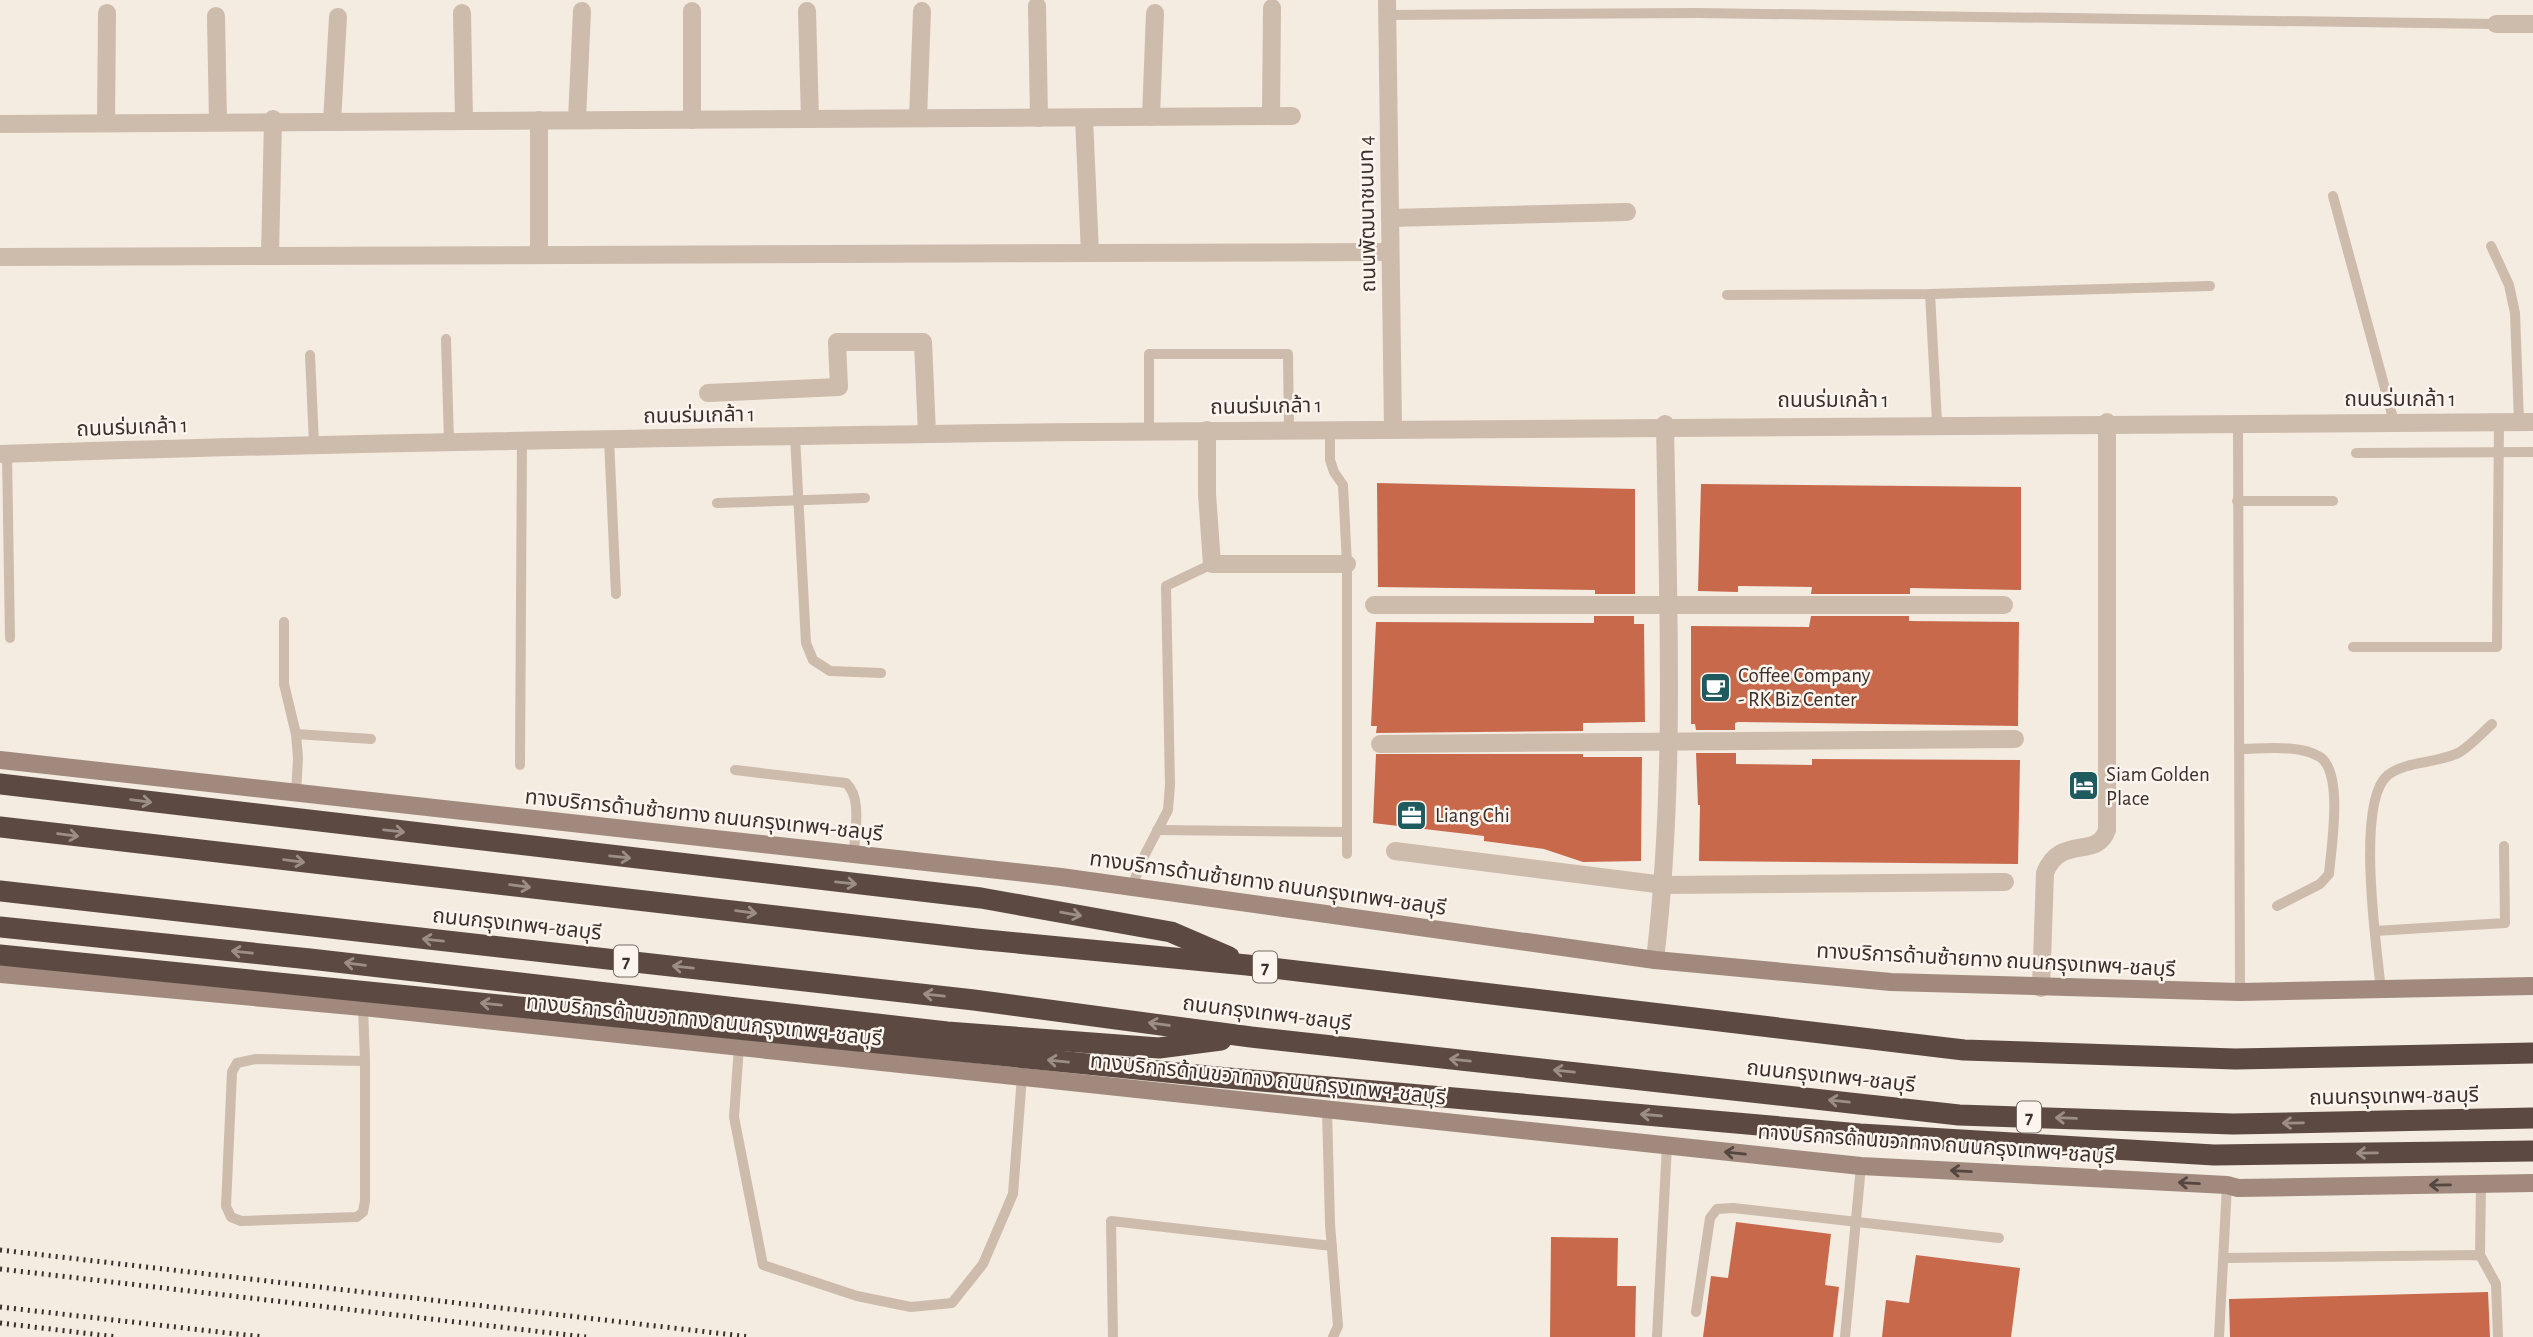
<svg xmlns="http://www.w3.org/2000/svg" width="2533" height="1337" font-family="'Alegreya Sans','Noto Sans Thai',sans-serif">
<style>
.building{fill:#c8694b}
.lines{fill:none;stroke-linecap:round;stroke-linejoin:round}
.lane{stroke:#cdbbac;stroke-width:10}
.street{stroke:#cdbbac;stroke-width:18}
.secondary{stroke:#a18a7d;stroke-width:18}
.highway{stroke:#5c4a42;stroke-width:21}
.rail{stroke:#3b302b;stroke-width:5;stroke-dasharray:2 5;stroke-linecap:butt}
.oneway{stroke:#9c8e87}
.oneway2{stroke:#544640}
.labels{text-anchor:middle;stroke-width:5;stroke-linejoin:round;paint-order:stroke}
.shield{fill:#fbf5ee;stroke:#756b66;stroke-width:2}
.shield-label{font-size:19px;font-weight:bold;fill:#3b302b}
.street-label{font-size:21px;fill:#3b302b;stroke:#fbf5ee}
.poi-label{font-size:21px;fill:#3b302b;stroke:#fbf5ee;text-anchor:start}
</style>
<rect width="100%" height="100%" fill="#f4ebe1"/>
<!-- building -->
<g class="building">
<polygon points="1377,483 1635,489 1635,594 1595,594 1595,590 1378,587"/>
<polygon points="1701,484 2021,487 2021,590 1910,588 1910,594 1811,594 1812,587 1738,586 1738,592 1698,591"/>
<polygon points="1594,616 1634,616 1634,624 1644,624 1645,722 1583,723 1583,731 1376,733 1377,726 1371,726 1376,622 1594,623"/>
<polygon points="1811,616 1909,616 1909,621 2019,622 2018,726 1738,722 1735,723 1735,730 1696,730 1695,724 1691,724 1691,626 1809,627"/>
<polygon points="1696,753 1736,753 1736,764 1812,765 1812,759 2020,760 2018,864 1699,861 1700,805 1698,805"/>
<polygon points="1376,754 1583,754 1583,757 1642,757 1641,861 1583,862 1544,849 1484,841 1484,836 1373,823"/>
<polygon points="1736,1222 1831,1234 1825,1285 1839,1287 1833,1337 1703,1337 1711,1276 1728,1278"/>
<polygon points="1551,1237 1618,1238 1617,1286 1636,1286 1635,1337 1550,1337"/>
<polygon points="1916,1255 2020,1268 2011,1337 1882,1337 1886,1300 1909,1303"/>
<polygon points="2488,1292 2490,1337 2230,1337 2229,1299"/>
</g>
<g class="lines">
<!-- lane -->
<g class="lane">
<polyline points="1387,15 1697,13 2496,24"/>
<polyline points="2333,196 2394,422"/>
<polyline points="2491,246 2509,285 2515,313 2519,422"/>
<polyline points="1930,294 1937,422"/>
<polyline points="1727,295 1930,294 2210,286"/>
<polyline points="446,339 449,442"/>
<polyline points="310,355 314,444"/>
<polyline points="2238,422 2240,992"/>
<polyline points="1330,428 1330,460 1334,472 1343,485 1347,564 1347,854"/>
<polyline points="1149,431 1149,354 1288,354 1289,428"/>
<polyline points="795,436 806,643 813,660 830,671 881,673"/>
<polyline points="609,439 616,594"/>
<polyline points="2356,453 2533,452"/>
<polyline points="7,454 10,638"/>
<polyline points="2237,501 2333,501"/>
<polyline points="717,503 865,498"/>
<polyline points="284,622 284,684 296,734 298,758 296,793"/>
<polyline points="2353,647 2497,647 2499,422"/>
<polyline points="296,734 371,739"/>
<path d="M2239,749C2263,749 2299,744 2320,757C2344,773 2331,849 2329,874L2320,884L2277,906"/>
<polyline points="520,765 522,441"/>
<path d="M735,770L846,783C863,798 854,834 854,854"/>
<polyline points="1157,830 1347,832"/>
<polyline points="1132,887 1141,862 1168,810 1170,785 1166,586 1212,564"/>
<polyline points="2375,931 2505,923 2504,846"/>
<path d="M2381,991C2377,949 2355,801 2388,775C2408,760 2438,764 2460,752C2471,745 2482,733 2492,724"/>
<polyline points="363,1007 365,1061"/>
<polyline points="739,1046 734,1117 763,1265 857,1296 911,1307 952,1303 983,1264 1013,1194 1022,1076"/>
<polygon points="256,1059 365,1061 365,1201 363,1212 357,1217 241,1221 231,1217 226,1206 232,1072 237,1063"/>
<polyline points="1327,1109 1330,1224 1338,1326 1333,1337"/>
<polyline points="2480,1255 2481,1184"/>
<polyline points="2224,1258 2480,1255 2496,1284 2498,1337"/>
<polyline points="1696,1312 1710,1218 1717,1209 1733,1208 1999,1238"/>
<polyline points="1113,1337 1111,1221 1332,1246"/>
<polyline points="1657,1337 1667,1145"/>
<polyline points="1845,1337 1861,1166"/>
<polyline points="2219,1337 2227,1185"/>
</g>
<!-- street -->
<g class="street">
<polyline points="1387,0 1393,427"/>
<polyline points="1037,6 1039,118"/>
<polyline points="692,11 692,120"/>
<polyline points="807,11 810,119"/>
<polyline points="462,13 464,121"/>
<polyline points="216,16 218,122"/>
<polyline points="2496,24 2533,24"/>
<polyline points="1271,116 1272,8"/>
<polyline points="1151,117 1155,13"/>
<polyline points="918,118 922,11"/>
<polyline points="1084,118 1090,253"/>
<polyline points="273,119 270,256 1390,252"/>
<polyline points="539,120 539,255"/>
<polyline points="577,120 582,11"/>
<polyline points="332,122 338,17"/>
<polyline points="106,123 107,13"/>
<polyline points="0,124 1292,116"/>
<polyline points="1390,218 1627,212"/>
<polyline points="0,257 270,256"/>
<polyline points="708,393 839,387 837,342 923,342 927,434"/>
<polyline points="1207,430 1207,494 1212,564 1347,564"/>
<path d="M0,454C331,443 662,438 993,433C1506,426 2019,422 2533,422"/>
<polyline points="1374,605 2004,605"/>
<polyline points="1380,744 2015,739"/>
<polyline points="1395,851 1664,885 2005,882"/>
<path d="M1655,960C1676,783 1668,602 1665,424"/>
<path d="M2041,988L2045,873C2060,834 2097,860 2107,830V422"/>
</g>
<!-- secondary -->
<g class="secondary">
<polyline points="0,760 1061,877 1655,960 1891,982 2240,992 2533,986"/>
<polyline points="0,974 363,1007 1861,1166 2227,1185 2238,1188 2533,1183"/>
</g>
<!-- highway -->
<g class="highway">
<polyline points="0,784 981,898 1171,932 1229,957"/>
<polyline points="0,827 976,939 1247,965 1964,1050 2235,1059 2533,1053"/>
<polyline points="0,891 974,1000 1251,1037 1959,1115 2233,1124 2533,1118"/>
<polyline points="0,927 310,959 947,1032 1159,1048 1221,1040"/>
<polyline points="0,955 1217,1077 1860,1134 2214,1155 2533,1151"/>
</g>
<!-- rail -->
<g class="rail">
<polyline points="0,1250 751,1337"/>
<polyline points="0,1269 586,1337"/>
<polyline points="0,1307 263,1337"/>
<polyline points="0,1323 117,1337"/>
</g>
</g>
<!-- one-way arrows -->
<defs><path id="oneway-shaft" d="M-6 0H5M1.5-3L5.5 0L1.5 3" fill="none" stroke-width="1.6" stroke-linecap="round" stroke-linejoin="round" transform="scale(1.75)"/></defs>
<g class="oneway">
<use href="#oneway-shaft" transform="translate(141 801) rotate(7)"/>
<use href="#oneway-shaft" transform="translate(394 831) rotate(6)"/>
<use href="#oneway-shaft" transform="translate(68 835) rotate(7)"/>
<use href="#oneway-shaft" transform="translate(620 857) rotate(6)"/>
<use href="#oneway-shaft" transform="translate(294 861) rotate(7)"/>
<use href="#oneway-shaft" transform="translate(846 883) rotate(6)"/>
<use href="#oneway-shaft" transform="translate(520 886) rotate(7)"/>
<use href="#oneway-shaft" transform="translate(746 912) rotate(7)"/>
<use href="#oneway-shaft" transform="translate(1071 914) rotate(10)"/>
<use href="#oneway-shaft" transform="translate(433 940) rotate(-174)"/>
<use href="#oneway-shaft" transform="translate(242 952) rotate(-174)"/>
<use href="#oneway-shaft" transform="translate(355 964) rotate(-173)"/>
<use href="#oneway-shaft" transform="translate(683 967) rotate(-174)"/>
<use href="#oneway-shaft" transform="translate(934 995) rotate(-174)"/>
<use href="#oneway-shaft" transform="translate(491 1004) rotate(-174)"/>
<use href="#oneway-shaft" transform="translate(1159 1024) rotate(-172)"/>
<use href="#oneway-shaft" transform="translate(1460 1060) rotate(-174)"/>
<use href="#oneway-shaft" transform="translate(1058 1061) rotate(-174)"/>
<use href="#oneway-shaft" transform="translate(1564 1071) rotate(-174)"/>
<use href="#oneway-shaft" transform="translate(1839 1101) rotate(-174)"/>
<use href="#oneway-shaft" transform="translate(1651 1115) rotate(-175)"/>
<use href="#oneway-shaft" transform="translate(2066 1118) rotate(-178)"/>
<use href="#oneway-shaft" transform="translate(2293 1123) rotate(179)"/>
<use href="#oneway-shaft" transform="translate(2367 1153) rotate(179)"/>
</g>
<g class="oneway2">
<use href="#oneway-shaft" transform="translate(1735 1153) rotate(-174)"/>
<use href="#oneway-shaft" transform="translate(1961 1171) rotate(-177)"/>
<use href="#oneway-shaft" transform="translate(2189 1183) rotate(-177)"/>
<use href="#oneway-shaft" transform="translate(2440 1185) rotate(179)"/>
</g>
<!-- icons -->
<defs>
<symbol id="cafe-square" viewBox="-11 -11 22 22"><rect x="-9" y="-9" width="18" height="18" rx="4" fill="#1f5a5e" stroke="#fbf5ee"/><path d="M-5.5-4.5H6V0H3Q3 3.5 0 3.5H-2.5Q-5.5 3.5-5.5 0ZM3-3.2v2h1.7v-2ZM-6 4.5H4V6H-6Z" fill="#fff"/></symbol>
<symbol id="hotel-square" viewBox="-11 -11 22 22"><rect x="-9" y="-9" width="18" height="18" rx="4" fill="#1f5a5e" stroke="#fbf5ee"/><path d="M-6-4.5h1.5V1H6V5H4.5V3h-9V5H-6ZM-4 0a1.8 1.8 0 1 1 3.6 0ZM.5 0V-2.5h3Q6-2.5 6 0Z" fill="#fff"/></symbol>
<symbol id="office-square" viewBox="-11 -11 22 22"><rect x="-9" y="-9" width="18" height="18" rx="4" fill="#1f5a5e" stroke="#fbf5ee"/><path d="M-6-3h4V-5.5h4V-3h4V5H-6ZM-1-4.5V-3h2v-1.5ZM-6 0V1H6V0Z" fill="#fff"/></symbol>
</defs>
<g fill-rule="evenodd">
<use href="#cafe-square" x="1698" y="670" width="35" height="35"/>
<use href="#hotel-square" x="2066" y="768" width="35" height="35"/>
<use href="#office-square" x="1394" y="798" width="35" height="35"/>
</g>
<g class="labels">
<!-- shield labels -->
<g class="shield">
<rect x="614" y="945.5" width="24" height="31" rx="5"/>
<rect x="1253" y="951.5" width="24" height="31" rx="5"/>
<rect x="2017" y="1101.5" width="24" height="31" rx="5"/>
</g>
<g class="shield-label">
<text x="626" y="968">7</text>
<text x="1265" y="974">7</text>
<text x="2029" y="1124">7</text>
</g>
<!-- street labels -->
<g class="street-label">
<text transform="translate(1367 214) rotate(-91)" y="7">ถนนพัฒนาชนบท 4</text>
<text x="2400" y="406">ถนนร่มเกล้า 1</text>
<text x="1833" y="407">ถนนร่มเกล้า 1</text>
<text transform="translate(1266 406) rotate(-1)" y="7">ถนนร่มเกล้า 1</text>
<text transform="translate(699 415) rotate(-1)" y="7">ถนนร่มเกล้า 1</text>
<text transform="translate(132 427) rotate(-2)" y="7">ถนนร่มเกล้า 1</text>
<text transform="translate(704 815) rotate(6)" y="7">ทางบริการด้านซ้ายทาง ถนนกรุงเทพฯ-ชลบุรี</text>
<text transform="translate(1268 883) rotate(8)" y="7">ทางบริการด้านซ้ายทาง ถนนกรุงเทพฯ-ชลบุรี</text>
<text transform="translate(517 924) rotate(6)" y="7">ถนนกรุงเทพฯ-ชลบุรี</text>
<text transform="translate(1996 960) rotate(3)" y="7">ทางบริการด้านซ้ายทาง ถนนกรุงเทพฯ-ชลบุรี</text>
<text transform="translate(1267 1013) rotate(7)" y="7">ถนนกรุงเทพฯ-ชลบุรี</text>
<text transform="translate(704 1020) rotate(6)" y="7">ทางบริการด้านขวาทาง ถนนกรุงเทพฯ-ชลบุรี</text>
<text transform="translate(1831 1076) rotate(6)" y="7">ถนนกรุงเทพฯ-ชลบุรี</text>
<text transform="translate(1268 1079) rotate(6)" y="7">ทางบริการด้านขวาทาง ถนนกรุงเทพฯ-ชลบุรี</text>
<text transform="translate(2394 1096) rotate(-1)" y="7">ถนนกรุงเทพฯ-ชลบุรี</text>
<text transform="translate(1936 1144) rotate(4)" y="7">ทางบริการด้านขวาทาง ถนนกรุงเทพฯ-ชลบุรี</text>
</g>
<!-- poi labels -->
<g class="poi-label">
<text x="1738" y="682">Coffee Company<tspan x="1738" dy="24">- RK Biz Center</tspan></text>
<text x="2106" y="781">Siam Golden<tspan x="2106" dy="24">Place</tspan></text>
<text x="1435" y="822">Liang Chi</text>
</g>
</g>
</svg>
